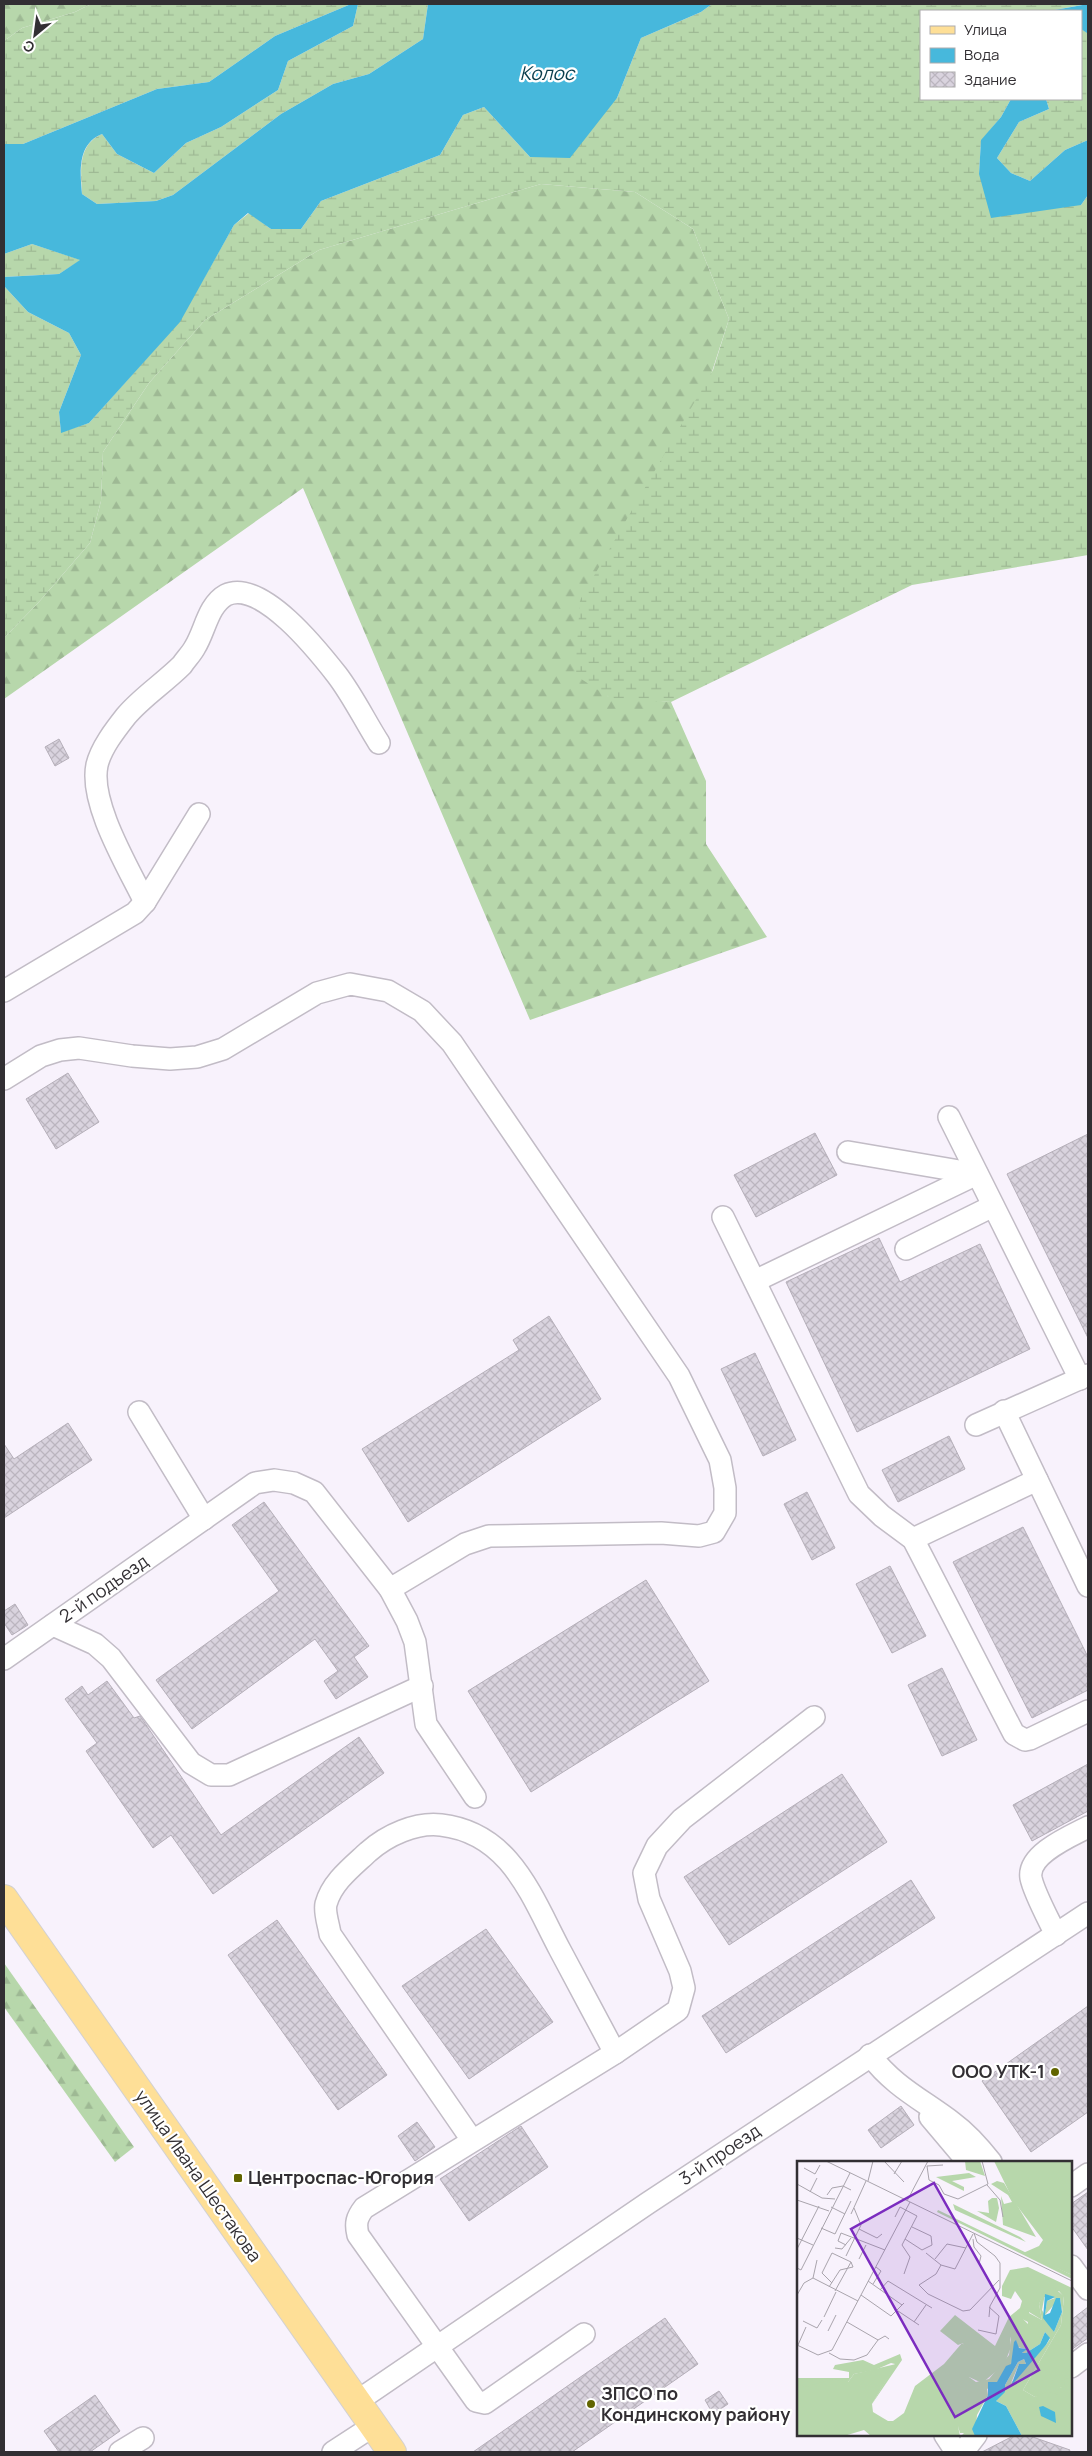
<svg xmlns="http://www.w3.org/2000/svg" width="1092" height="2456" font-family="Manrope,sans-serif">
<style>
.forest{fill:url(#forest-firs)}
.wetland{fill:url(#wetland-marsh)}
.water{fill:#47b8dc}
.building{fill:url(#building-cross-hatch);stroke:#b5afb9}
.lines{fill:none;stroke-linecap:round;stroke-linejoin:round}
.minor-casing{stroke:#c2bcc6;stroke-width:24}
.major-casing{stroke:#d2d1d2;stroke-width:30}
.minor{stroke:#fff;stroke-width:21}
.major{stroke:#fedf97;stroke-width:28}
.poi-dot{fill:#626500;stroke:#fff;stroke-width:2}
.labels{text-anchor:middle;stroke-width:4.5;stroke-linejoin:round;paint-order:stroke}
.street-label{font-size:18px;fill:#322f33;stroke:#fff}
.poi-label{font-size:18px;font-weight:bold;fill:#322f33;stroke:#fff;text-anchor:start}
.water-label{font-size:19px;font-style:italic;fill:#093d4c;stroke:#fff}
.inset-road{fill:none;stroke:#a9a4ac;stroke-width:1}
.view{fill:#7b2cbf;fill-opacity:0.15;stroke:#7b2cbf;stroke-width:2.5}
.inset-edge{fill:none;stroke:#322f33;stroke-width:2.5}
</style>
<defs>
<pattern id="forest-firs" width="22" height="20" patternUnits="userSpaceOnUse" patternTransform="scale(1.25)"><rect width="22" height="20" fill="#b7d7ab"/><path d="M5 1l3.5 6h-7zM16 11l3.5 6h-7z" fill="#9eb994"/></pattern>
<pattern id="wetland-marsh" width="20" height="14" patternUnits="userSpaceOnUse" patternTransform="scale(1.25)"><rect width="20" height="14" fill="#b7d7ab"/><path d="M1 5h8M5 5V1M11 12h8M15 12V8" fill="none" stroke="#9eb994"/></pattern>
<pattern id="building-cross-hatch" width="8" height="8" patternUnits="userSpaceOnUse" patternTransform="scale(1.25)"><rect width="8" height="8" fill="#d9d3de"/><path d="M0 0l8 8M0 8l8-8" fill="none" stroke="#bbb5bf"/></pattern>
</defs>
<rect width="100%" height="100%" fill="#f8f2fc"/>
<!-- forest -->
<g class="forest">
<polygon points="4,4 91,4 75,12 22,28 4,41"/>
<polygon points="541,184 635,192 693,229 729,319 607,696 671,702 706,781 706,844 767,937 530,1020 303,488 4,699 4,638 38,603 90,543 101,501 103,452 149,383 205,320 319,250"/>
<polygon points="4,1963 134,2147 115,2162 4,2007"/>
</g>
<!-- wetland -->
<g class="wetland">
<polygon points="91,4 351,4 275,36 209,82 157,89 23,144 4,144 4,41 22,28 75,12"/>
<path d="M358,4H428L423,39L369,74L333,84L281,114L173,195L156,201L97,204L82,194C81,171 77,145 102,134L117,154L154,173L186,143L221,127L278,90L288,61L353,26Z"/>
<polygon points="712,4 1087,4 1049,11 921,11 921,99 1011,99 1001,117 981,141 979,174 1081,205 1088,195 1088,555 912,585 671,702 612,699 575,675 580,600 713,370 729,319 693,229 635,192 541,184 319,250 205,320 149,383 103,452 101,501 90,543 38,603 4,638 4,286 28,312 69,333 81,355 59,412 61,432 89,423 179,322 234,225 249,213 271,229 301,229 321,201 440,155 463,115 484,107 530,157 617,98 641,38 701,12"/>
<polygon points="1081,29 1088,33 1088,140 1065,150 1030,181 1011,173 997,158 1019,122 1049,109 1046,99 1081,99"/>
<polygon points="32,244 81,260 59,274 4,277 4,254"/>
</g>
<!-- water -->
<g class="water">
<path d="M351,4H358L353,26L288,61L278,90L221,127L186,143L154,173L117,154L102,134C77,144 80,172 82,194L97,204L156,201L173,195L281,114L333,84L369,74L423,39L428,4H712L701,12L641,38L617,98L570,158L530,157L484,107L463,115L440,155L321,201L301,229H271L248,213L234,225L180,322L89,423L61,433L59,412L81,355L69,333L28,312L4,286V277L59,274L80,260L32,244L4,254V144H23L157,89L209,82L275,36Z"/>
<polygon points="1088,4 1087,33 1081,29 1081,11 1049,11"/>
<polygon points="1011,99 1046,99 1049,109 1019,122 997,158 1011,173 1030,181 1065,150 1088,140 1088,195 1081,205 991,218 979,174 981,140 1001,117"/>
</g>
<!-- building -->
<g class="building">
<polygon points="59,739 69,758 55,766 45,747"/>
<polygon points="68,1073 99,1122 56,1149 26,1099"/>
<polygon points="815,1133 837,1175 756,1217 734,1175"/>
<polygon points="1088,1134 1088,1338 1007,1174"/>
<polygon points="879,1238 900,1282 980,1244 1030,1349 857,1432 786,1282"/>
<polygon points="549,1316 601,1399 408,1522 362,1449 519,1350 513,1340"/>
<polygon points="755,1353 796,1440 763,1456 721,1369"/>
<polygon points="68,1423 92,1460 4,1518 4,1444 14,1459"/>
<polygon points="949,1436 965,1469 898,1502 882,1470"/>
<polygon points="807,1492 835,1548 812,1560 784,1504"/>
<polygon points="264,1502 369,1646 354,1657 368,1677 336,1699 324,1681 338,1671 315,1639 192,1729 156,1680 279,1591 232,1525"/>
<polygon points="1023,1527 1088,1657 1088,1690 1032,1718 953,1562"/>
<polygon points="890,1566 926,1636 892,1653 856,1584"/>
<polygon points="646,1580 709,1681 531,1792 468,1691"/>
<polygon points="15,1604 28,1625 12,1635 4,1623 4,1611"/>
<polygon points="942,1668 977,1740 942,1756 908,1685"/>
<polygon points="107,1681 134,1718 140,1716 221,1835 359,1737 384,1773 213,1894 171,1835 153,1848 86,1751 97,1743 65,1699 82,1686 88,1695"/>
<polygon points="1088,1764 1088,1811 1032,1841 1013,1805"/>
<polygon points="842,1774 887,1842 729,1945 684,1877"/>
<polygon points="911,1880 935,1918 726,2053 702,2016"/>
<polygon points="277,1920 387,2075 338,2110 228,1955"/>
<polygon points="486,1929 553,2022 469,2079 402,1986"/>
<polygon points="1088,2006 1088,2112 1031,2152 982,2081"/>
<polygon points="901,2106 914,2125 881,2148 868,2130"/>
<polygon points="417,2122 435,2147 415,2161 398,2136"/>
<polygon points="521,2126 548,2167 469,2221 440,2179"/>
<polygon points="1088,2192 1088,2250 1071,2226 1071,2204"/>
<polygon points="1088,2307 1088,2338 1071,2350 1071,2320"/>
<polygon points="665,2318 698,2364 572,2452 473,2452"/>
<polygon points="719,2391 728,2404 713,2414 705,2400"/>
<polygon points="95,2395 120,2431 90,2452 59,2452 44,2431"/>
<polygon points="1015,2435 1027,2435 1070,2450 1069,2452 982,2452"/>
</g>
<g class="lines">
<defs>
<g id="minor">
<path d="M145,902C128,867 89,803 97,765C101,748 115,730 126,716C142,697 164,683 182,665C186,659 192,653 195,647C205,631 208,605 226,595C261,578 319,652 337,675C353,696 365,721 379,743"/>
<polyline points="4,991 135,913 145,902 199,814"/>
<polyline points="4,1079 41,1056 60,1050 79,1048 132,1056 170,1059 197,1057 223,1049 317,993 350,984 388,991 422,1011 452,1043 679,1376 720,1460 725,1488 725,1513 714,1532 699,1536 661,1533 489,1536 465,1544 390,1589"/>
<polyline points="949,1117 1080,1379"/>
<polyline points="848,1152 977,1174"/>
<polyline points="723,1217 859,1494 882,1516 913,1539 1014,1734 1025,1740 1030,1739 1088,1711"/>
<polyline points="906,1249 993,1206"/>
<polyline points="755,1281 977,1174"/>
<polyline points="1004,1411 1088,1586"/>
<polyline points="139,1412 204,1519"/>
<polyline points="976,1425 1088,1375"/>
<polyline points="913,1539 1037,1480"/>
<polyline points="53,1625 95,1644 111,1658 191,1763 211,1775 229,1775 422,1686"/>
<polyline points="4,1659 255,1483 274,1480 294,1483 314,1492 390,1589 407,1621 415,1642 426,1724 475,1797"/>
<path d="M1056,1935C1049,1920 1034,1893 1031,1878C1027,1854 1071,1836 1088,1827"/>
<path d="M870,2055C894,2087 923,2100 953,2123C968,2134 980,2148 991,2162"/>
<polyline points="930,2117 968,2162"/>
<path d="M472,2140L330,1934C329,1926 324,1912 326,1904C332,1882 352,1867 368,1852C387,1835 416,1822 441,1825C510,1833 531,1895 560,1950C578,1984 597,2019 615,2053"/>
<polyline points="1071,2186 1088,2174"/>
<polyline points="1071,2266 1088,2289"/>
<path d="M584,2334L485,2403L476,2401L358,2235C355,2223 357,2217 364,2208L615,2053L678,2010L684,1988L680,1971L649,1899L644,1873L657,1846L682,1819L814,1717"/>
<polyline points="1071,2367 1088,2354"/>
<polyline points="356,2402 648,2203 1088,1913"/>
<polyline points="945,2435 956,2452"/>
<polyline points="120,2452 143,2438"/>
<polyline points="333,2452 373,2426"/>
<polyline points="963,2452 976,2435"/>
</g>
<polyline id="major" points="4,1899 392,2452"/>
</defs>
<!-- minor casing -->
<use href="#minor" class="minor-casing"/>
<!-- major casing -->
<use href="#major" class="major-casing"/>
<!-- minor -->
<use href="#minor" class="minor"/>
<!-- major -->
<use href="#major" class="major"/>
</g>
<!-- markers -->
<g class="poi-dot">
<circle cx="1055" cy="2072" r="5"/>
<rect x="233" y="2173" width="10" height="10" rx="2.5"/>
<circle cx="591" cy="2404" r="5"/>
</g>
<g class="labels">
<!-- street labels -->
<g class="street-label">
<text transform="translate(104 1589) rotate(-35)" y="6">2-й подъезд</text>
<text transform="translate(720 2155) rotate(-34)" y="6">3-й проезд</text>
<text transform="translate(198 2176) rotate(55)" y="6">улица Ивана Шестакова</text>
</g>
<!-- poi labels -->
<g class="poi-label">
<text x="1045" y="2078" text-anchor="end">ООО УТК-1</text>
<text x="248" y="2184">Центроспас-Югория</text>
<text x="601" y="2400">ЗПСО по<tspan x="601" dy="21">Кондинскому району</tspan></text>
</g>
<!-- water labels -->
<g class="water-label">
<text x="547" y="80">Колос</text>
</g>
</g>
<!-- overview -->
<g transform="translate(797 2161)">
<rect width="275" height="275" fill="#f8f2fc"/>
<path d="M168,0H183L188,15L169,9ZM172,12L179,16L155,20L167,26V30L139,16ZM200,20L207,22L239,76L206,64L204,35L207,43L215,41L211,34L194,23ZM195,37H200L202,47L199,61L180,50L192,52L191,40ZM156,43L223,76L229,81L158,49ZM141,49L275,114V118L140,51ZM231,106L275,127V224L263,227V234L238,236L226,229L264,164L267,136L262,130L245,137L242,143L245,159L232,151L233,162L225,158L213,175L214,186L207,204L185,222L172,216L166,182L161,184L143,170L158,154L198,185L212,156L223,147L225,140L218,130L214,138L205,135V125L213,109ZM103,193L105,199L75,243L98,203L94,202L78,209L57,213L51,221L8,227L0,224V217H52V211L36,208L38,204L66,199L77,204Z" fill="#b7d7ab"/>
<path d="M197,0H275V114L226,92L242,85L246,79L217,41ZM257,127L267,135L264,164L226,229L238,236L250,231L263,234V227L268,224L267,217L275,218V275H225L209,245L199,240L221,201L227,198L229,203H222L214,222L249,184L253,178L248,171L243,183L229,192L224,193L229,188L220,186V180L214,204L200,222L190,228L191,234L180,254L178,275H164L167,272H163L161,265L163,275H74L67,269L47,275H0V223L9,226L35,218L51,221L57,213L99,203L75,243L76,251L91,260H96L107,252L118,225L147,203L165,182L172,188V216L179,221L192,218L212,194L214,179L212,172L218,155L224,156L231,163L230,151L245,159L242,143L247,130ZM248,133L258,137L250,140L248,154L263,137L265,151L257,171L245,149Z" fill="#b7d7ab" fill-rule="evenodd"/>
<path d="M248,133L258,136L250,140L248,154L253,152L259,137H263L265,151L257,171L246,157ZM248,171L253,177L249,184L214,225L222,203H229L227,198L221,201L208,224V231L199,240L209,245L225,275H178L175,268L191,234V221H200L209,205L214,203L217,181L219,179L222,187L230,188L225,192H229L243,183ZM246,245L258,251L259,262L244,255L242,246Z" fill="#47b8dc"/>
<path class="inset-road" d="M29,0L275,120M87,0L107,21M130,5L132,19L142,24L147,33L161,38L191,23L185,0M130,5L146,4M7,7L18,13L23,4M97,13L105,0M71,20L76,0M0,23L25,37L38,38M190,24L203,39L206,56M13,31L20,17M30,34L35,27L46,25L54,29M0,39L32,50M110,40L131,0M34,46L48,53M54,53L69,20M98,56L103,46L120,55L105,84L113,96L107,113M24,67L38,73L54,40M62,68L80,77L85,73M177,72L180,81L198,95L203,102V127L193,145L192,156M0,77L16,84M108,78L125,89L135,84L134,75L115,66M176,78L177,86L184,95L182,103M49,84L41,80L44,72L88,89M38,87L45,88L54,77M0,88L22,45M129,92L144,104L158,108L176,73M49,95L64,64L57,47M62,98L69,84M138,98L150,83L169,87M144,104L139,113L122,124L131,133L166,150L173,149L202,119M0,107L4,109L53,12M16,117L20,99M71,120L105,144M35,122L25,112L35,92L54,101M76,123L84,110L79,106M32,126L43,109L56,106L54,101M83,129L91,120L135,147M38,130L54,101M0,134L7,122L16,117L61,140M64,134L94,155L107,142M101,150L122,164M27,156L39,131M6,160L20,167L25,159M50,161L81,179M117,161L129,144M181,169L199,173L202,155L192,146M31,170L39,154M0,184L21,194L35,189L113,41M1,184L9,166M32,192L43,198L57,199L70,194L81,179L88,175L92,178"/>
<path class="view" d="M137,22L242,209L158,256L54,68Z"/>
<rect width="275" height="275" class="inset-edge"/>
</g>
<!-- border -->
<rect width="1092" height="2456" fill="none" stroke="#322f33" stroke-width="10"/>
<!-- legend -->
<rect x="920" y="10" width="162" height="90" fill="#ffffff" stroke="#adacad"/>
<rect x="930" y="26" width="25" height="8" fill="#fedf97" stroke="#adacad"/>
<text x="964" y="35" font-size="15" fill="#322f33">Улица</text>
<rect x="930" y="48" width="25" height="15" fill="#47b8dc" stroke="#adacad"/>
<text x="964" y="60" font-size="15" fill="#322f33">Вода</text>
<rect x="930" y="72" width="25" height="15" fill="url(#building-cross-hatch)" stroke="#adacad"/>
<text x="964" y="85" font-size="15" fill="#322f33">Здание</text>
<!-- north arrow -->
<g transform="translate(35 35) rotate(209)" stroke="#ffffff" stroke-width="4" paint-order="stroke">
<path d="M0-4L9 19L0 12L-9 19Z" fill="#322f33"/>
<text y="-8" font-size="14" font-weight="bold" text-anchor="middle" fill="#322f33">С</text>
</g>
</svg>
